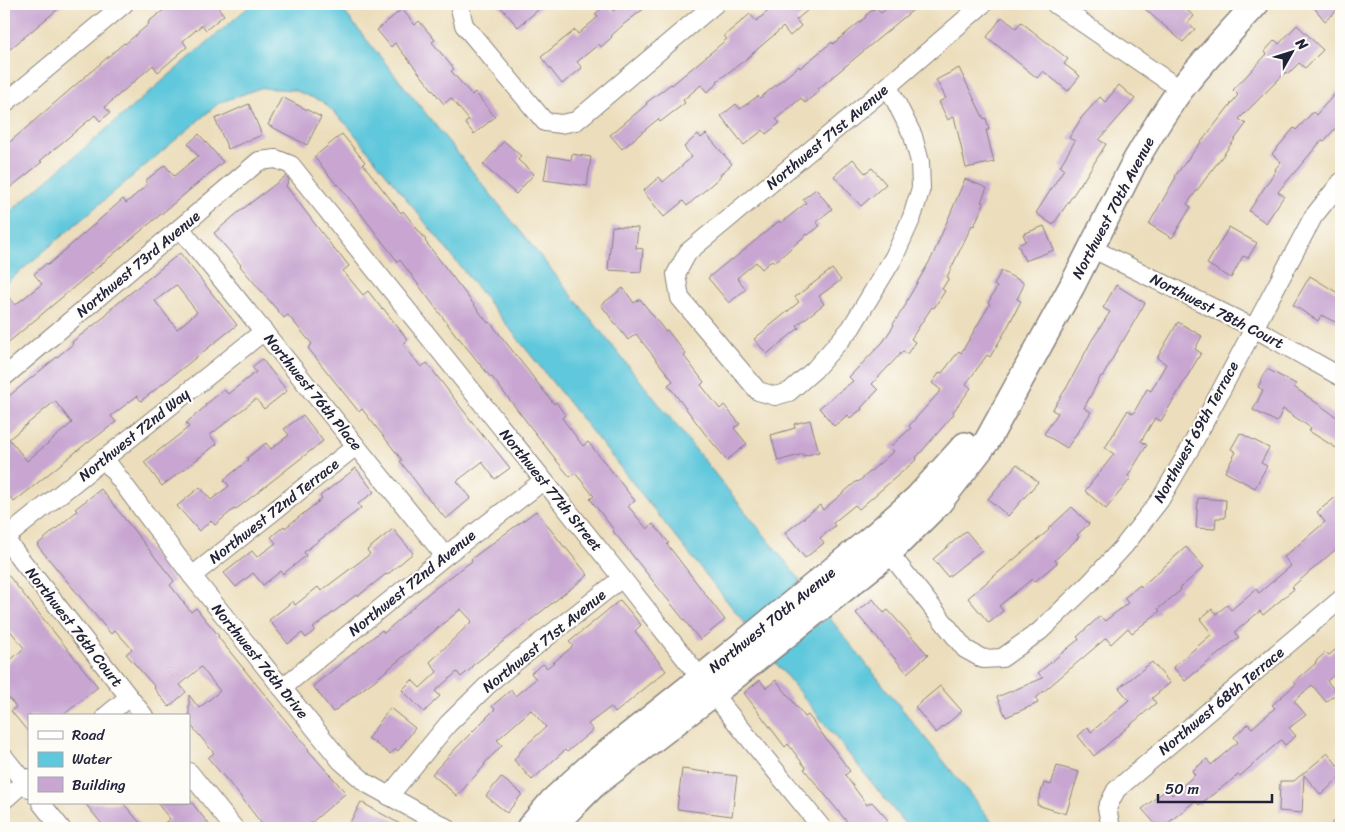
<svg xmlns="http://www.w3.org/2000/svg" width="1345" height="832" font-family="Sriracha,sans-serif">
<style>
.water{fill:#60c8dc;stroke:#41758c}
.building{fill:#c8a6d1;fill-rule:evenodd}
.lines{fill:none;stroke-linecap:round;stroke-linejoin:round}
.street-casing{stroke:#87807c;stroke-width:20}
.secondary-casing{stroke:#87807c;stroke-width:28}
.street{stroke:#fff;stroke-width:18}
.secondary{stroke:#fff;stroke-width:25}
.labels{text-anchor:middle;stroke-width:4.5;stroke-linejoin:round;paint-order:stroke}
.street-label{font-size:15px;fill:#22223b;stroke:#fdfcf7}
</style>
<rect width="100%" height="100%" fill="#fdfcf7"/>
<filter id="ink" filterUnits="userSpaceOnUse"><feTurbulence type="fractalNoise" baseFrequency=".02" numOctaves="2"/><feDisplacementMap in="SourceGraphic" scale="10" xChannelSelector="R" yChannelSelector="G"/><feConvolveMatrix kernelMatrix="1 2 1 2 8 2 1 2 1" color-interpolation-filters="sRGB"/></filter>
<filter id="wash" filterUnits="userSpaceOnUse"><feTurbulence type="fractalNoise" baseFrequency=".0096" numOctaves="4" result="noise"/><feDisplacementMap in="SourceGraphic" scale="20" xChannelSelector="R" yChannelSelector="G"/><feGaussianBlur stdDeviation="1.12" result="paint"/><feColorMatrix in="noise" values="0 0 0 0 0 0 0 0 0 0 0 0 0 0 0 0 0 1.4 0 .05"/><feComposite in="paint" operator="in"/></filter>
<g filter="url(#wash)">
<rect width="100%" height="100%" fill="#ecdebc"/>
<!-- water -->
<g class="water">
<polygon points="252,4 338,4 801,581 746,625 349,127 323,102 294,90 260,88 219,103 4,285 4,217"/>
<polygon points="828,616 997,828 908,828 772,658"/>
</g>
<g id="blocks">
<!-- building -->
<g class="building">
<polygon points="12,4 64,4 4,54 4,11"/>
<polygon points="172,4 215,4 224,15 206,30 202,25 183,41 187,47 158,72 153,65 105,107 110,113 100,121 95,115 40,161 42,162 11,187 4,178 4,147 124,43 125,44 149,24 148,22"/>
<polygon points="498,4 545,4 518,27"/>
<polygon points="607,4 613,11 623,4 650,4 624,24 611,36 612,37 601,47 599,44 577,62 582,68 562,84 541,57 575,30 578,34 598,17 595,14"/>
<polygon points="777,4 815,4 796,20 801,26 790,36 783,27 745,60 717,81 718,83 707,92 701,85 683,100 685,103 660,122 658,119 622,149 610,135 647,104 646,103 671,84 672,85 727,39 724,36 750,14 756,21"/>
<polygon points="892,4 920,4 818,89 819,91 805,103 801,98 776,119 780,123 766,134 763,130 744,145 721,116 736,104 740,109 758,96 760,98 799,66 800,68 832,42 833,44 866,17 865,16 876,7 881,13"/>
<polygon points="1139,4 1179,4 1194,16 1188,23 1195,29 1183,42"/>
<polygon points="1311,4 1341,4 1341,7 1325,21"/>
<polygon points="402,9 415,25 419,21 435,40 432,42 454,69 451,71 472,95 475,92 495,117 474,134 465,123 469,120 451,98 444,104 395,43 391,47 377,30"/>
<polygon points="1002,17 1016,28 1021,22 1068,59 1064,64 1080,76 1068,91 1043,71 1037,78 987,37"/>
<polygon points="1297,25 1323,50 1305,68 1299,63 1288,74 1286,72 1239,119 1246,124 1187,204 1191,207 1172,238 1149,224 1176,177 1175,176 1194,151 1238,95 1233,90 1267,54 1264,52 1275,40 1279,44"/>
<polygon points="959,68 984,119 986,118 989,130 986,130 994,162 966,168 954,116 948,120 939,102 946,98 936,80"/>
<polygon points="1119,85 1135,99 1099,140 1106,144 1083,181 1083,180 1053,225 1036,213 1064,169 1060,166 1075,141 1069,138 1082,117 1100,97 1105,102"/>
<polygon points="1341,87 1341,122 1324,141 1322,140 1278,192 1284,196 1266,223 1249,211 1276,170 1275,169 1281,162 1272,154 1294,128 1296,130 1313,112 1316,115"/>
<polygon points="282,97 321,117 307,145 268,125"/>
<polygon points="249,104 262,135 228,149 215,119"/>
<polygon points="199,134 223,162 4,346 4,292 15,305 42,284 34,274 47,263 48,265 123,199 126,203 148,184 145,181 165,165 174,176 198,156 188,144"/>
<polygon points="342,134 365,162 363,164 401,213 403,211 426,240 425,241 488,323 490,322 554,404 556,402 565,415 562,418 583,446 588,442 610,469 635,501 628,506 647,529 653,524 669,543 667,544 725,620 700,640 613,531 614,530 590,499 594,496 575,473 570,477 560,465 492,377 491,378 459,338 458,338 400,260 398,262 338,184 337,185 314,157"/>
<polygon points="698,134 701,138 706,134 732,164 720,175 721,176 687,206 683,201 664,217 643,191 659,177 663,182 692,157 684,147"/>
<polygon points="504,141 521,156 518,160 534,174 516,194 483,165"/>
<polygon points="572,154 591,157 587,186 544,180 548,156 571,160"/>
<polygon points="853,159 865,173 872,168 886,184 861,206 834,176"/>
<polygon points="286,176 289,180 286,186 338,254 339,253 349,266 343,271 363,295 368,291 382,309 383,308 408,340 403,344 421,367 427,363 486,440 487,439 510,468 495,479 482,462 457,481 471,498 446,519 422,491 422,490 400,461 402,460 362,409 359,412 308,348 312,344 288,315 284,318 240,266 241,265 214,233 240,211"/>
<polygon points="965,179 987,188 981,202 984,203 974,226 972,225 947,277 949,278 942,289 945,291 934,308 932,307 911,339 915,342 907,354 903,351 872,384 878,390 861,408 862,409 850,418 848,415 834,426 819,408 853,381 849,377 883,342 894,325 893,324 907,303 906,302 932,257"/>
<polygon points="816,189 832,209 816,222 820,226 808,235 807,234 774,263 772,260 762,269 756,262 737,278 746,289 729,303 708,278 731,259 732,260 779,221 781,223 806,203 803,199"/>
<polygon points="612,226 638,228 636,248 643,249 641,272 608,270"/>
<polygon points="1044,226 1054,250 1025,261 1018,245 1026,241 1023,234"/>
<polygon points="1229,227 1257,243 1248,258 1243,256 1231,278 1207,264"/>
<path d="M180,253L237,325L141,401L137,396L111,416L116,422L88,443V442L14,502L4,489V400L73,344L72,342L108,314L107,312ZM176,285L197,312L177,329L155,301ZM55,401L72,423L27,461L9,439Z"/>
<polygon points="832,269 841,280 819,296 824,304 797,325 799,328 767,354 754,339 799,302 795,297"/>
<polygon points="1001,271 1023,282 1023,287 1017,299 1021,301 1006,330 990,357 987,355 966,384 971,388 953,412 954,414 916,458 917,459 859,509 855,505 833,523 835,526 820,538 824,543 805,558 785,533 820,505 823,510 857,481 858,482 894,451 890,447 911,428 909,426 941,390 932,383 940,372 942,373 959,351 961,353 990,304 988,303 997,287 994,285"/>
<polygon points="1310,276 1341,295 1341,325 1321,315 1318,321 1293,305"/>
<polygon points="1116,285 1145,303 1123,341 1122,341 1103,376 1101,376 1084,408 1091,412 1067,448 1044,434 1058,413 1052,410 1067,387 1092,340 1110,312 1103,308"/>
<polygon points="623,288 634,303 640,299 665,331 667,330 686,354 684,356 704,382 701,385 720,409 724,405 740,424 734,428 747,444 727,460 706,435 668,385 673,381 636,334 628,340 601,305"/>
<polygon points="1178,322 1202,336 1195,349 1201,353 1161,421 1155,418 1141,441 1147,445 1128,476 1131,478 1106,509 1085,491 1114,454 1105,448 1128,410 1133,414 1147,389 1151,391 1166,364 1157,358"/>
<polygon points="262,359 287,391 264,409 256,399 210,435 217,444 162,486 144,462 189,427 186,423 206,406 205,405 224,390 228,394 256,372 252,367"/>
<polygon points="1267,369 1296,384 1294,387 1341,420 1341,451 1309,431 1311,428 1283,409 1277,422 1253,410 1263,390 1258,387"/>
<polygon points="303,415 323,441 235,510 234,509 215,525 211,521 199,531 177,506 200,487 211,500 229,486 224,480 248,460 247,458 266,443 271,449 289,435 284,429"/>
<polygon points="810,420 819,452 803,456 803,454 778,461 771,435 795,428 794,424"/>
<polygon points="1240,433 1269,448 1261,463 1267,466 1255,488 1225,472 1236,452 1231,449"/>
<polygon points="1017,464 1038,482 1008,516 988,499"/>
<polygon points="356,468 374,492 358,504 361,508 304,552 306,556 283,574 281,571 263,585 253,573 236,587 224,573 252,551 257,557 276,543 271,537 284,526 285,528 322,499 320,496"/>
<polygon points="101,489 174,581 170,585 191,612 196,608 219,636 218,637 286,721 309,750 308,750 346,793 305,828 265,828 237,792 208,758 214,753 189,723 189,695 199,708 220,691 201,667 180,685 186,692 169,707 154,688 155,687 126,654 132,649 115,630 111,634 37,545 77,511 75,509"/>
<polygon points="1341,493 1341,545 1292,587 1294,589 1263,615 1260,611 1235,632 1239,637 1185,681 1173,667 1212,634 1200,619 1212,609 1216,614 1227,605 1231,610 1256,589 1259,593 1291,566 1284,557 1325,522 1317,512"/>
<polygon points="1198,498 1226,500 1225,518 1216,518 1215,529 1196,528"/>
<polygon points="1072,507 1089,524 1077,535 1079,537 1055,560 1057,563 1034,582 1032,579 999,606 1003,611 989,623 968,598 1049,530 1048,529"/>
<polygon points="536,511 565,548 566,548 588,575 472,666 473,667 461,677 457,672 435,691 440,696 424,712 402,690 412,680 420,688 437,672 430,662 472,621 461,609 375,680 333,712 313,686 382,630 384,633 430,592 472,561 471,559"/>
<polygon points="393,529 413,553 387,575 386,574 358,596 356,595 313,628 315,630 306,638 302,633 288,644 269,620 293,601 295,605 318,587 321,591 370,554 367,550"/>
<polygon points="966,531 982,550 948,577 933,559"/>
<polygon points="1186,547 1204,567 1180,588 1181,590 1158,609 1160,611 1132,633 1128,628 1111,644 1106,638 1036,698 1038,703 1006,717 997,697 1043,678 1038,673 1079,639 1077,637 1100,616 1105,621 1128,603 1124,598 1140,585 1141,587"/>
<polygon points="4,570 98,687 62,716 29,716 29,733 11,711 16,707 4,692 4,666 24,648 4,623"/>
<polygon points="873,599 884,613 888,610 928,655 907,673 856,613"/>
<polygon points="620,600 641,625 635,631 666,671 615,713 611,707 588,724 593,730 567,752 565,750 532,780 514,760 523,748 546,727 531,710 497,740 502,745 484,764 485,765 457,796 432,774 457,747 495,709 492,706 511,690 515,696 536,679 531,673 543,664 547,668 573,646 569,642"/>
<polygon points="1341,645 1341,669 1327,681 1337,693 1326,702 1312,685 1294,701 1306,715 1289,728 1296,736 1285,745 1281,740 1240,776 1238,775 1199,805 1195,801 1162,828 1159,828 1142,809 1167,789 1172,795 1195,775 1192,771 1207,759 1211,765 1238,742 1234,737 1248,724 1252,728 1275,708 1272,705 1296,684 1294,682 1316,663 1315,662 1326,652 1329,655"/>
<polygon points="1152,662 1170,683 1152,698 1156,703 1094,756 1078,736 1088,727 1091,732 1129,700 1119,688"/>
<polygon points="760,680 766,688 776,680 805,717 808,715 850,771 845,775 867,805 872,802 888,820 878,828 852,828 804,769 806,768 788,744 785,747 744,693"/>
<polygon points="940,686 962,711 936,733 915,707"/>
<polygon points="390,708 415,728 398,751 396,749 390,754 368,738"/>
<polygon points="1328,753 1341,770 1341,776 1321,795 1304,775 1302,813 1279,811 1280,781 1294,781"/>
<polygon points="1057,766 1079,772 1066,814 1037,805 1044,783 1051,785"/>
<polygon points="682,769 737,776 732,816 677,809"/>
<polygon points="501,777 522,794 507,813 486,796"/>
<polygon points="361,802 407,828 347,828"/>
<polygon points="85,803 123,803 140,823 134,828 105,828"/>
<polygon points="157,803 192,803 212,828 158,828 170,819"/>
</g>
</g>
</g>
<g filter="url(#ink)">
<use href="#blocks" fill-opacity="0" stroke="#87807c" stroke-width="1"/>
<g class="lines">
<defs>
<g id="street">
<polyline points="459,4 464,25 545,122 561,124 576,121 715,4"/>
<polyline points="1055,4 1181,90"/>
<polyline points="888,86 913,136 920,162 921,188 912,217 894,257 851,328 814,370 789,392 775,396 758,391 680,298 676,274 688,252 888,86 983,4"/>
<polyline points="4,104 124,4"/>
<polyline points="180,228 445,556"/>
<polyline points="1091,248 1254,328 1341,377"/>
<polyline points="4,377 259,161 276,159 291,165 622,578 713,694 822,828"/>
<polyline points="104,458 192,576 341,761 366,783 447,828"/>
<polyline points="4,538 144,716"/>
<polyline points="4,539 264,331"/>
<polyline points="883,545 965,649 983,659 1002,658 1040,631 1090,583 1124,546 1160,500 1191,447 1313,217 1341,182"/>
<polyline points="192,576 356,446"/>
<polyline points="282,688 445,556 543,481"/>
<polyline points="106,716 129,697"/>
<polyline points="4,757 29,788"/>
<polyline points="189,772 234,828"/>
<polyline points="389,796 448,724 495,678 622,578"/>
<polyline points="4,800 29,778"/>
<polyline points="41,803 61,828"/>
<polyline points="1111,828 1107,808 1116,790 1341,599"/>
<polyline points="1340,828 1341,828"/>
</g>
<g id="secondary">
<polyline points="529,828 552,801 589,767 701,678 875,535 918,497 965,445"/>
<path d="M551,828L594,785L713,694L889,553L939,503L987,441L1072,286L1134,163C1148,139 1165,110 1182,88C1205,59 1231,31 1256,4"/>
</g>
</defs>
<!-- street casing -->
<use href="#street" class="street-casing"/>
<!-- secondary casing -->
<use href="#secondary" class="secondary-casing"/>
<!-- street -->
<use href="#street" class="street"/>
<!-- secondary -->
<use href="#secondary" class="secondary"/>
</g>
</g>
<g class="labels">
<!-- street labels -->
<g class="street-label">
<text transform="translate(827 137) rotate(-40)" y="5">Northwest 71st Avenue</text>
<text transform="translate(1113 208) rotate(-62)" y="5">Northwest 70th Avenue</text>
<text transform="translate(138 264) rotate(-40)" y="5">Northwest 73rd Avenue</text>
<text transform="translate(1217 311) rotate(27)" y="5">Northwest 78th Court</text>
<text transform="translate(313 392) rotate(51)" y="5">Northwest 76th Place</text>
<text transform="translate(1196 432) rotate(-61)" y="5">Northwest 69th Terrace</text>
<text transform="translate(134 435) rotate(-39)" y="5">Northwest 72nd Way</text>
<text transform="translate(551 490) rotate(51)" y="5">Northwest 77th Street</text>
<text transform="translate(274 511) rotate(-38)" y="5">Northwest 72nd Terrace</text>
<text transform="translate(412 583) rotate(-39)" y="5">Northwest 72nd Avenue</text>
<text transform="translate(772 620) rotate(-39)" y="5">Northwest 70th Avenue</text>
<text transform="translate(74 627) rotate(52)" y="5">Northwest 76th Court</text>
<text transform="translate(544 641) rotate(-39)" y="5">Northwest 71st Avenue</text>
<text transform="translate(260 661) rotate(51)" y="5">Northwest 76th Drive</text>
<text transform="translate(1221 701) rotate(-40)" y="5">Northwest 68th Terrace</text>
</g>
</g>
<!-- margin -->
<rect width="1345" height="832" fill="none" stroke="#fdfcf7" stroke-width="20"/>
<!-- legend -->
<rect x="28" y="714" width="162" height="90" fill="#fdfcf7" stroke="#a5a5ac"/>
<rect x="38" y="731" width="25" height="8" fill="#ffffff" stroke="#a5a5ac"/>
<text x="72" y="740" font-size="15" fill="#22223b">Road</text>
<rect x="38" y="752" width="25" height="15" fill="#60c8dc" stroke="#a5a5ac"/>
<text x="72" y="764" font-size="15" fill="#22223b">Water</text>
<rect x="38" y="777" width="25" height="15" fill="#c8a6d1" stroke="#a5a5ac"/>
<text x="72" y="790" font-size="15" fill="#22223b">Building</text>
<!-- north arrow -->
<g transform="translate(1292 52) rotate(51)" stroke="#fdfcf7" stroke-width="4" paint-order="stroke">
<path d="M0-4L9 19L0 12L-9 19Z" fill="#22223b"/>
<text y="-8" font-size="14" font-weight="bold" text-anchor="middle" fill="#22223b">N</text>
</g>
<!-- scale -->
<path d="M1158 794v8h114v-8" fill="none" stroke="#22223b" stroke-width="2.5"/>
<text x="1165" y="794" font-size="15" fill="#22223b" stroke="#fdfcf7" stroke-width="4" paint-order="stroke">50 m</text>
</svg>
